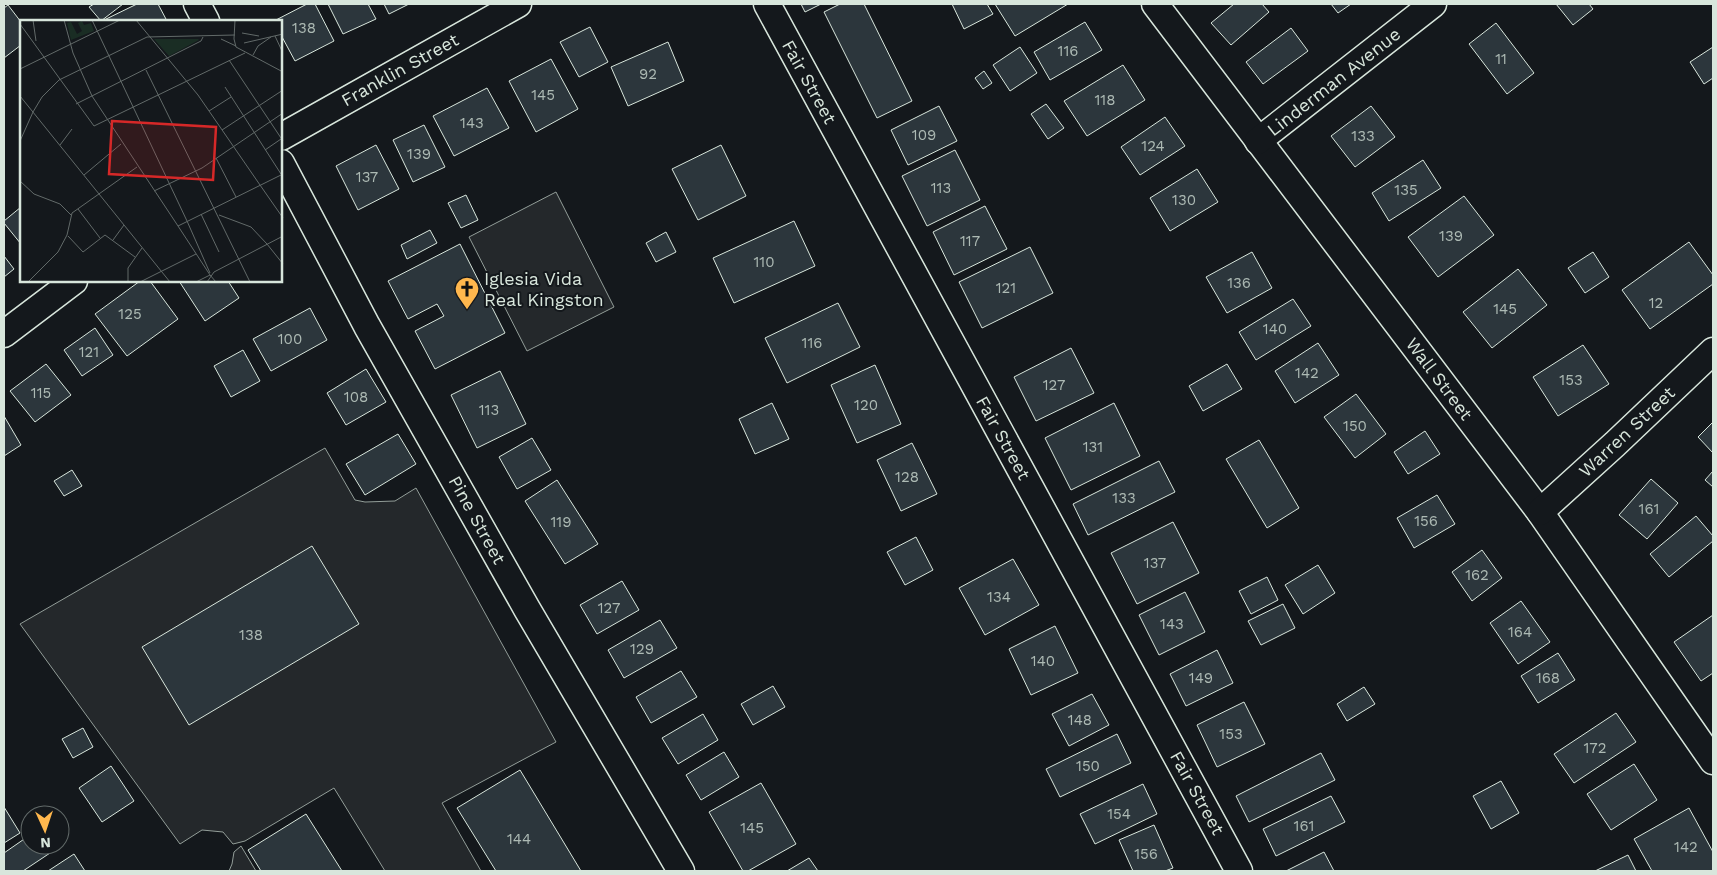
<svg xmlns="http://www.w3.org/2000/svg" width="1717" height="875" font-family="'Work Sans',sans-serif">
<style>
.parking{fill:#24282b;stroke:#939e99}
.building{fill:#2c363c;stroke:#d8e6dc}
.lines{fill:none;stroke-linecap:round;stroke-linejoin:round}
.street-casing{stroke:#d8e6dc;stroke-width:29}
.street{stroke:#14181c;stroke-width:26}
.labels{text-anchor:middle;stroke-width:4;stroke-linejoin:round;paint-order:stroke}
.number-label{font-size:15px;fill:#adbab4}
.street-label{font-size:18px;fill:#d8e6dc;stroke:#14181c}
.poi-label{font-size:18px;fill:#d8e6dc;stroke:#14181c;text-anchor:start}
.inset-road{fill:none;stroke:#626a69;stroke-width:1}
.view{fill:#d62828;fill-opacity:0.15;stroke:#d62828;stroke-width:2.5}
.inset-edge{fill:none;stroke:#d8e6dc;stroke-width:2.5}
</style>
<rect width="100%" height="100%" fill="#14181c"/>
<!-- parking -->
<g class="parking">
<polygon points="556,192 614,307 527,351 469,237"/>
<polygon points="325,448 355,500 365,502 395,501 416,488 556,742 442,803 481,871 385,871 334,788 245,841 233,844 223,832 202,830 180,844 20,624"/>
<polygon points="241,846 256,871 229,871 232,864 234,852"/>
</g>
<!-- building -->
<g class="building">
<polygon points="94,4 123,4 101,21 89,7"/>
<polygon points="137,4 158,4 167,21 102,21"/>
<polygon points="307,4 315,4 334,41 295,61 281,35 281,21 274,21"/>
<polygon points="328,4 368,4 376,19 343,34"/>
<polygon points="384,4 409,4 389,14"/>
<polygon points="801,4 821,4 805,12"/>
<polygon points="840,4 864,4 912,101 877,118 824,12"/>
<polygon points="952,4 987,4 993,14 964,29"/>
<polygon points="995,4 1068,4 1015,36"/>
<polygon points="1234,4 1262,4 1269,12 1231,45 1211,23"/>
<polygon points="1331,4 1351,4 1338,13"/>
<polygon points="1556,4 1589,4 1593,9 1573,25"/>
<polygon points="8,5 21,22 21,45 4,58 4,8"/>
<polygon points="1085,22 1102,50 1050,80 1034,52"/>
<polygon points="1496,23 1534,73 1507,94 1469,44"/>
<polygon points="590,27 608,62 579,77 560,42"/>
<polygon points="1291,28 1308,51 1263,84 1246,62"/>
<polygon points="668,42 684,81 628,106 611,67"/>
<polygon points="1020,47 1037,73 1010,91 993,65"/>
<polygon points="1713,47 1713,78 1704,84 1690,62"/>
<polygon points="551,59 578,109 536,132 509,81"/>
<polygon points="1123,65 1145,100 1087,136 1064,101"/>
<polygon points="984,71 992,83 983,89 975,78"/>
<polygon points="487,88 509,128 454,156 433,116"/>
<polygon points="1046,104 1064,128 1048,139 1031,114"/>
<polygon points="939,106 957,141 908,165 891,130"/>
<polygon points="1371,106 1395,137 1355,167 1331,136"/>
<polygon points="1165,117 1185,146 1140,175 1121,147"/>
<polygon points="424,125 445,167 413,182 393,140"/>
<polygon points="376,145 399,189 358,210 336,166"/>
<polygon points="721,145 746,196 698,220 672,169"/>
<polygon points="955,150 980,200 927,226 902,176"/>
<polygon points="1423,160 1441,188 1389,221 1372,193"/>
<polygon points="1197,169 1218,202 1170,231 1150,198"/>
<polygon points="466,195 478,220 461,228 448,203"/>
<polygon points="1464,196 1494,235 1438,277 1408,237"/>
<polygon points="985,206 1007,249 954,275 933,232"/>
<polygon points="21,207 21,244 4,223 4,221"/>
<polygon points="794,221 815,266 734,303 713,258"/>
<polygon points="430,230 437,243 407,259 401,245"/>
<polygon points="666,232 676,252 656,262 646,243"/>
<polygon points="1689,242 1713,275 1713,284 1650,329 1622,290"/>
<polygon points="460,244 505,333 435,369 415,331 444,316 437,304 408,319 388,281"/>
<polygon points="1030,247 1053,293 982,328 959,282"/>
<polygon points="1252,252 1272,288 1227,313 1206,277"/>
<polygon points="1593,252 1609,277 1585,293 1568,268"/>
<polygon points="4,256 14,269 4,277"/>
<polygon points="1518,269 1547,305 1492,348 1463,312"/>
<polygon points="140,281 150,281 178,319 127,356 95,314"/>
<polygon points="179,281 228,281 239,298 205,321"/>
<polygon points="1293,299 1311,326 1256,360 1239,332"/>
<polygon points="838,303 860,347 787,383 765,338"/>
<polygon points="310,308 327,340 271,371 253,339"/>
<polygon points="95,328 113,355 82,376 64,350"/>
<polygon points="1318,343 1339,375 1295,403 1275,371"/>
<polygon points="1583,345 1609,384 1558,416 1533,377"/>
<polygon points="1071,348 1094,393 1036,421 1014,377"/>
<polygon points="243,350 260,381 231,397 214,366"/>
<polygon points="46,364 71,395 35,422 10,391"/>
<polygon points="1227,364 1242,389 1203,411 1189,386"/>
<polygon points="875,365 901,424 857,443 831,385"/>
<polygon points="366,369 386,402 346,425 327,393"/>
<polygon points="500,371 526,424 477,448 451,395"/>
<polygon points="1356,394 1386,434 1355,458 1324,417"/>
<polygon points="772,403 789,439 755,454 739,419"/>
<polygon points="1114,403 1140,456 1071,490 1045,438"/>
<polygon points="4,416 21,445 4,456"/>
<polygon points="1713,422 1713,453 1698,437"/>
<polygon points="1425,431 1440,454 1408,474 1394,452"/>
<polygon points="398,434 416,464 365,495 346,464"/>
<polygon points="532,438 551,470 517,489 499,457"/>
<polygon points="1259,440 1299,508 1267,528 1226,459"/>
<polygon points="912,443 937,494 901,511 877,460"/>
<polygon points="1159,461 1175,492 1088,535 1073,504"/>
<polygon points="72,470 82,486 64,496 54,481"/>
<polygon points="1713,471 1713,487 1705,480"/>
<polygon points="1651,479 1678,503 1647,539 1619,515"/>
<polygon points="557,480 598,544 565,564 525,501"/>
<polygon points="1437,495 1455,524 1414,548 1397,518"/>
<polygon points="1696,516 1713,536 1713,541 1669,577 1650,554"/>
<polygon points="1173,522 1199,573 1137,604 1111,553"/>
<polygon points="916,537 933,570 905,585 887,552"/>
<polygon points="312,546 359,624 189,725 142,647"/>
<polygon points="1482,550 1502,578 1472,601 1452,572"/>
<polygon points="1013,559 1039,605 985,635 959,588"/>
<polygon points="1318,565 1335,593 1303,614 1285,585"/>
<polygon points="1267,577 1278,600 1251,614 1239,591"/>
<polygon points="622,581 639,610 597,634 580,605"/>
<polygon points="1185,592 1205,632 1159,655 1139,615"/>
<polygon points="1521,601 1550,642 1518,664 1490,623"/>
<polygon points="1283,604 1295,628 1261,645 1248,621"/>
<polygon points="1713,615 1713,673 1701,681 1674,642"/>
<polygon points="660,620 677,648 624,678 608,650"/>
<polygon points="1055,626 1078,673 1031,695 1009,649"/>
<polygon points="1217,650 1233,683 1186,706 1170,674"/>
<polygon points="1558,653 1575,680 1538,703 1521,676"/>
<polygon points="681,671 697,697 651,723 636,697"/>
<polygon points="773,686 785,707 753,725 741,704"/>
<polygon points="1364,687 1375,704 1347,721 1337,704"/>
<polygon points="1092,694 1109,725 1069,746 1052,714"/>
<polygon points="1244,702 1265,744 1217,767 1197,725"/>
<polygon points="1616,713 1636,742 1574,783 1554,754"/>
<polygon points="703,714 718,740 678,764 662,738"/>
<polygon points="83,728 93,747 73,758 62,739"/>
<polygon points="1117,734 1131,763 1060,797 1046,769"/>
<polygon points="724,752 739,777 701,800 686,775"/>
<polygon points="1321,753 1335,780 1249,822 1236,796"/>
<polygon points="1634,764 1657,800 1611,830 1587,794"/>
<polygon points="111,766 134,801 102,822 79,788"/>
<polygon points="520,770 581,871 496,871 457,808"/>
<polygon points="1501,781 1519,813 1491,829 1473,796"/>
<polygon points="761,783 796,844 748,871 743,871 709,812"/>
<polygon points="1143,784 1157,814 1095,844 1080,814"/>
<polygon points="1331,796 1345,822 1276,856 1263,829"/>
<polygon points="4,807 20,833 4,843"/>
<polygon points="1689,808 1713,852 1713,871 1652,871 1634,839"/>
<polygon points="306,814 342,871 261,871 248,850"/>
<polygon points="1154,825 1173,868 1165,871 1133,871 1119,840"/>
<polygon points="30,835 30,845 58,845 59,847 23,871 4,871 4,853"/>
<polygon points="1324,852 1334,871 1286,871"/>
<polygon points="74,854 85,871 48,871"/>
<polygon points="1628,855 1636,871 1595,871"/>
<polygon points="809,858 818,871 787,871"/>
</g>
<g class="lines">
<defs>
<g id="street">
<polyline points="197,4 206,21"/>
<polyline points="767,4 1239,871"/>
<polyline points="1155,4 1540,512 1713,761"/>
<polyline points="281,137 518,4"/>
<polyline points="1258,141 1433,4"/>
<polyline points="281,163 367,326 527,609 681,871"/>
<polyline points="4,334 74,281"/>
<polyline points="1540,512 1615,444 1713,351"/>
</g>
</defs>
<!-- street casing -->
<use href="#street" class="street-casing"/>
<!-- street -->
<use href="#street" class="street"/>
</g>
<!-- icons -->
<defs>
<symbol id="church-pin" viewBox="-11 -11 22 30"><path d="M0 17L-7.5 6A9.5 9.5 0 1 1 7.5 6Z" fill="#ffb74d" stroke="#14181c"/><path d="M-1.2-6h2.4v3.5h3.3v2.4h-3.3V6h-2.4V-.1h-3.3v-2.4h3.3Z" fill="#111"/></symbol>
</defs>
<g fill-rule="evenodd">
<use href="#church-pin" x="453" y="275" width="28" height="38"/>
</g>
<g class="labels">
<!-- number labels -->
<g class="number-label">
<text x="304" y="33">138</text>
<text x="1068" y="56">116</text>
<text x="1501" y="64">11</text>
<text x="648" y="79">92</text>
<text x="543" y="100">145</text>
<text x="1105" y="105">118</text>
<text x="472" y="128">143</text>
<text x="924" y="140">109</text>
<text x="1363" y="141">133</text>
<text x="1153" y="151">124</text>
<text x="419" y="159">139</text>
<text x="367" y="182">137</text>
<text x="941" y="193">113</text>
<text x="1406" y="195">135</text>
<text x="1184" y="205">130</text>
<text x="1451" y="241">139</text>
<text x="970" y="246">117</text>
<text x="764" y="267">110</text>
<text x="1239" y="288">136</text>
<text x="1006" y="293">121</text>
<text x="1656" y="308">12</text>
<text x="1505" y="314">145</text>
<text x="130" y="319">125</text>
<text x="1275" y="334">140</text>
<text x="290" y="344">100</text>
<text x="812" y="348">116</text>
<text x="89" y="357">121</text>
<text x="1307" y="378">142</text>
<text x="1571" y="385">153</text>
<text x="1054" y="390">127</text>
<text x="41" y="398">115</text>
<text x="356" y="402">108</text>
<text x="866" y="410">120</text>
<text x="489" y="415">113</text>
<text x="1355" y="431">150</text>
<text x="1093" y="452">131</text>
<text x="907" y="482">128</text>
<text x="1124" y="503">133</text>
<text x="1649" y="514">161</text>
<text x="1426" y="526">156</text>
<text x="561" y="527">119</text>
<text x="1155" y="568">137</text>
<text x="1477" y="580">162</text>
<text x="999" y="602">134</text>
<text x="609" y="613">127</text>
<text x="1172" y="629">143</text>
<text x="1520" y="637">164</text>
<text x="251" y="640">138</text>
<text x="642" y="654">129</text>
<text x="1043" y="666">140</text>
<text x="1201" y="683">149</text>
<text x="1548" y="683">168</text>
<text x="1080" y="725">148</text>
<text x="1231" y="739">153</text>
<text x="1595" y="753">172</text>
<text x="1088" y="771">150</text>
<text x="1119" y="819">154</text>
<text x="1304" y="831">161</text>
<text x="752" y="833">145</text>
<text x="519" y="844">144</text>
<text x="1686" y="852">142</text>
<text x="1146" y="859">156</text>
</g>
<!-- street labels -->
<g class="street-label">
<text transform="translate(400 70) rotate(-29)" y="6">Franklin Street</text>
<text transform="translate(809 82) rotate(61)" y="6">Fair Street</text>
<text transform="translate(1334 82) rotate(-38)" y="6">Linderman Avenue</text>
<text transform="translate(1439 379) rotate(53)" y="6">Wall Street</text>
<text transform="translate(1627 432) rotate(-43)" y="6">Warren Street</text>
<text transform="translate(1003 438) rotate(61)" y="6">Fair Street</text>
<text transform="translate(477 520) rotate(61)" y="6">Pine Street</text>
<text transform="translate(1197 793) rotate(61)" y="6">Fair Street</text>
</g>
<!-- poi labels -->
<g class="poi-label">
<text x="484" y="285">Iglesia Vida<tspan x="484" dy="21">Real Kingston</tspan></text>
</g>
</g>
<!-- overview -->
<g transform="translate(20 20)">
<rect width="262" height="262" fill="#14181c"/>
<path d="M62,1L64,5L71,3L74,11L51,20L47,3L51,2L57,14L62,11L58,3ZM134,19H178L179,20L149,36Z" fill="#1a2d24"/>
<path class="inset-road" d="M13,0L16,21M44,0L53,33L72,76L158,206M72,0L167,201M116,0L178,75L240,165M215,0L214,19L216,27L263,52M0,4L74,106L225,33M222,13L239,16M255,16L262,31M201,19L216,26M224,23L263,14M233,35L238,26L251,17M209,40L263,121M0,49L100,0M126,50L230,262M205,67L261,154M0,76L150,262M56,84L181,21L183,17M189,91L211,77M13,92L22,77L39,60L127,17L215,15M202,110L263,70M0,121L13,92M40,125L52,109M245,130L261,119M196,138L216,177M64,155L101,124M0,161L14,174L40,184L51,195M240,165L263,198M134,171L182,148L263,93M58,189L80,218M181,194L199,232M199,195L231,207L247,224M167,201L190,253M48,216L63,232L85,215L115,237M93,220L104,205M247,224L263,244M190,255L158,206L263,154M8,262L38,232L47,215L52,193L117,147M108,262V248L122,228M120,262L176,234M176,262L190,255L196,262M187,262L194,252L263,216"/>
<path class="view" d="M92,101L196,107L193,160L89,154Z"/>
<rect width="262" height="262" class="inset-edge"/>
</g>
<!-- border -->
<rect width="1717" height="875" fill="none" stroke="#d8e6dc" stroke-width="10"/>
<!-- north arrow -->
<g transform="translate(45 830) rotate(177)"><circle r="24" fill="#14181c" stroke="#626a69"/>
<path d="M0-4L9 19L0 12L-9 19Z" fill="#ffb74d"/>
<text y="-8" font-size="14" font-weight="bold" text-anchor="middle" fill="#d8e6dc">N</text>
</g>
</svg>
